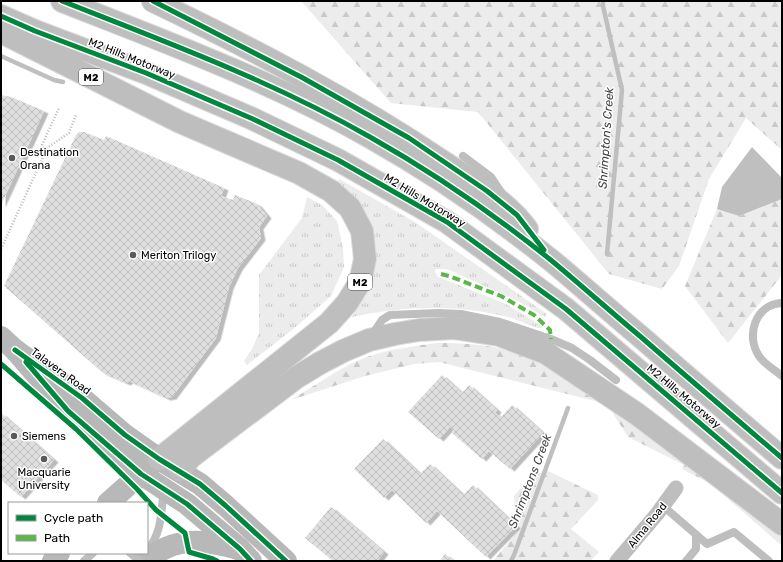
<svg xmlns="http://www.w3.org/2000/svg" width="783" height="562" font-family="Rubik,sans-serif">
<style>
.grass{fill:url(#grass-tufts)}
.forest{fill:url(#forest-firs)}
.water{fill:#bfbfbf}
.lines{fill:none;stroke-linecap:round;stroke-linejoin:round}
.stream{stroke:#bfbfbf;stroke-width:4.5}
.building{fill:url(#building-cross-hatch);filter:url(#shadow)}
.highway-casing{stroke:#dbdbdb;stroke-width:24}
.path{stroke:#b9b9b9;stroke-width:2.5;stroke-dasharray:1 2;stroke-linecap:butt}
.lane{stroke:#bebebe;stroke-width:8}
.street{stroke:#bebebe;stroke-width:15}
.secondary{stroke:#b8b8b8;stroke-width:22}
.highway{stroke:#bebebe;stroke-width:22}
.lane-bridge{stroke:#bebebe;stroke-width:8}
.quiet{stroke:#58b947;stroke-width:4;stroke-dasharray:8 4;stroke-linecap:butt}
.cycleway-casing{stroke:#fff;stroke-width:8}
.cycleway{stroke:#00873e;stroke-width:5}
.poi-dot{fill:#595959;stroke:#fff;stroke-width:1.5}
.labels{text-anchor:middle;stroke-width:3;stroke-linejoin:round;paint-order:stroke}
.shield{fill:#fff;stroke:#4c4c4c;stroke-width:1}
.shield-label{font-size:10px;font-weight:bold;fill:#000}
.street-label{font-size:11px;fill:#000;stroke:#fff}
.poi-label{font-size:11px;fill:#000;stroke:#fff;text-anchor:start}
.water-label{font-size:12px;font-style:italic;fill:#444;stroke:#fff}
</style>
<defs>
<pattern id="grass-tufts" width="24" height="20" patternUnits="userSpaceOnUse"><rect width="24" height="20" fill="#ececec"/><path d="M3 7l-1-3M5 7V3M7 7l1-3M15 17l-1-3M17 17v-4M19 17l1-3" fill="none" stroke="#c9c9c9"/></pattern>
<pattern id="forest-firs" width="22" height="20" patternUnits="userSpaceOnUse"><rect width="22" height="20" fill="#ececec"/><path d="M5 1l3.5 6h-7zM16 11l3.5 6h-7z" fill="#c9c9c9"/></pattern>
<pattern id="building-cross-hatch" width="8" height="8" patternUnits="userSpaceOnUse"><rect width="8" height="8" fill="#dfdfdf"/><path d="M0 0l8 8M0 8l8-8" fill="none" stroke="#bebebe"/></pattern>
<filter id="shadow"><feDropShadow dx="4.5" dy="2.5" stdDeviation="0" flood-color="#0004"/></filter>
</defs>
<rect width="100%" height="100%" fill="#fff"/>
<!-- grass -->
<g class="grass">
<path d="M339,179L415,222L547,314L545,317L518,301L447,269H436L435,272L438,277L504,303L541,325L542,328H538C529,325 520,321 512,318C458,304 406,306 352,317L362,299L354,197L338,181Z"/>
<polygon points="307,197 322,205 337,221 343,248 344,267 331,296 297,326 247,365 244,361 252,349 259,333 259,275 302,218"/>
</g>
<!-- forest -->
<g class="forest">
<polygon points="301,1 782,1 782,150 746,118 709,179 679,266 662,289 609,274 478,112 391,103"/>
<polygon points="782,199 782,275 728,343 685,286 717,209 739,216"/>
<path d="M437,343C462,343 486,344 509,351C567,367 615,406 662,441C702,472 742,503 782,534V546L711,484L682,469L684,465L628,437L607,404L439,362L414,364L365,376L291,400C316,385 340,367 367,357C390,349 414,346 437,343Z"/>
<polygon points="548,471 598,495 598,500 571,529 599,552 590,561 493,561 517,532 514,496 531,476"/>
</g>
<!-- water -->
<polygon class="water" points="752,147 782,178 782,199 739,216 717,209 722,187"/>
<g class="lines">
<!-- stream -->
<g class="stream">
<polyline points="603,1 603,6 622,90 607,254"/>
<polyline points="1,56 54,80 63,82"/>
<polyline points="511,561 514,555 568,408"/>
</g>
</g>
<!-- building -->
<g class="building">
<polygon points="1,95 11,97 44,111 1,205"/>
<polygon points="79,132 84,132 104,140 106,136 224,188 221,196 233,200 235,195 257,204 267,216 259,227 261,238 238,268 229,287 216,338 172,397 166,398 129,381 126,383 103,373 4,286 76,135"/>
<polygon points="442,375 462,393 469,385 497,410 495,413 501,417 512,405 543,433 510,469 489,451 482,459 452,433 454,430 450,427 439,439 408,412"/>
<polygon points="1,413 54,460 21,497 1,480"/>
<polygon points="383,439 420,474 430,464 463,495 473,485 516,526 486,557 437,511 426,523 392,490 384,498 354,469"/>
<polygon points="331,507 384,552 377,561 333,561 305,538"/>
<polygon points="445,554 454,561 440,561"/>
</g>
<g class="lines">
<defs>
<g id="highway">
<path d="M62,1C166,42 272,81 370,137C434,173 495,215 552,261C582,286 611,312 641,337C688,378 735,418 782,458"/>
<path d="M153,1C253,49 353,101 445,163C474,182 506,201 527,229"/>
<polyline points="1,16 35,31 146,73 253,119 338,160 447,222 566,309 782,493"/>
<polyline points="1,32 180,122 299,173 331,191 350,208 362,231 365,259 360,282 347,303 329,323 159,459"/>
<polyline points="180,470 191,457 200,450 297,377 320,363 343,351 369,340 395,334 419,330 453,328 499,335 546,353 637,414 782,524"/>
</g>
</defs>
<!-- highway casing -->
<use href="#highway" class="highway-casing"/>
<!-- path -->
<g class="path">
<polyline points="44,150 69,133 76,115"/>
<polyline points="1,249 45,153 42,145 59,108"/>
</g>
<!-- lane -->
<g class="lane">
<polyline points="463,156 491,177 501,192"/>
<path d="M782,303C756,304 745,335 759,356C764,364 775,370 782,376"/>
<polyline points="372,335 382,320 390,315 438,313 461,314 500,322 551,339 572,348 590,360 616,380"/>
<polyline points="663,506 707,544 734,532 769,561"/>
<path d="M148,550C163,529 160,515 164,491"/>
<polyline points="84,561 93,553"/>
<polyline points="686,561 696,549 696,535"/>
</g>
<!-- street -->
<polyline class="street" points="617,561 657,514 676,488"/>
<!-- secondary -->
<g class="secondary">
<polyline points="1,337 15,350 68,411 141,474 187,504 240,549 251,561"/>
<polyline points="15,350 82,398 125,435 159,459 200,484 226,506 286,561"/>
<polyline points="108,503 152,464"/>
<polyline points="53,561 59,553"/>
<path d="M146,561C174,536 205,539 238,549"/>
</g>
<!-- highway -->
<use href="#highway" class="highway"/>
<!-- lane-bridge -->
<polyline class="lane-bridge" points="130,553 140,561"/>
<!-- quiet -->
<polyline class="quiet" points="441,274 449,276 501,296 534,315 550,330 551,339"/>
<defs>
<g id="cycleway">
<path d="M62,1C166,42 272,81 370,137C434,173 495,215 552,261C582,286 611,312 641,337C688,378 735,418 782,458"/>
<polyline points="153,1 303,78 409,138 487,191 517,215 544,250"/>
<polyline points="1,16 35,31 146,73 253,119 338,160 447,222 566,309 782,493"/>
<polyline points="15,350 82,398 125,435 159,459 200,484 226,506 286,561"/>
<polyline points="26,362 68,411 141,474 187,504 240,549 251,561"/>
<polyline points="1,364 76,429 137,489 156,510 185,533 189,552 213,559 217,561"/>
</g>
</defs>
<!-- cycleway casing -->
<use href="#cycleway" class="cycleway-casing"/>
<!-- cycleway -->
<use href="#cycleway" class="cycleway"/>
</g>
<!-- markers -->
<g class="poi-dot">
<circle cx="12" cy="158" r="4"/>
<circle cx="133" cy="255" r="4"/>
<circle cx="14" cy="436" r="4"/>
<circle cx="44" cy="459" r="4"/>
</g>
<g class="labels">
<!-- shield labels -->
<g class="shield">
<rect x="79" y="69" width="24" height="16" rx="3"/>
<rect x="348" y="274" width="24" height="16" rx="3"/>
</g>
<g class="shield-label">
<text x="91" y="81">M2</text>
<text x="360" y="286">M2</text>
</g>
<!-- street labels -->
<g class="street-label">
<text transform="translate(132 58) rotate(22)" y="4">M2 Hills Motorway</text>
<text transform="translate(425 200) rotate(31)" y="4">M2 Hills Motorway</text>
<text transform="translate(61 371) rotate(36)" y="4">Talavera Road</text>
<text transform="translate(684 396) rotate(40)" y="4">M2 Hills Motorway</text>
<text transform="translate(647 525) rotate(-51)" y="4">Alma Road</text>
</g>
<!-- poi labels -->
<g class="poi-label">
<text x="20" y="156">Destination<tspan x="20" dy="13">Orana</tspan></text>
<text x="141" y="259">Meriton Trilogy</text>
<text x="22" y="440">Siemens</text>
<text x="44" y="476" text-anchor="middle">Macquarie<tspan x="44" dy="13">University</tspan></text>
</g>
<!-- water labels -->
<g class="water-label">
<text transform="translate(606 138) rotate(-86)" y="4">Shrimpton's Creek</text>
<text transform="translate(530 481) rotate(-69)" y="4">Shrimptons Creek</text>
</g>
</g>
<!-- border -->
<rect width="783" height="562" fill="none" stroke="#000000" stroke-width="4"/>
<!-- legend -->
<rect x="8" y="502" width="140" height="52" fill="#ffffff" stroke="#999999"/>
<rect x="16" y="515" width="20" height="6" fill="#00873e" stroke="#999999"/>
<text x="44" y="522" font-size="12" fill="#000000">Cycle path</text>
<rect x="16" y="535" width="20" height="6" fill="#58b947" stroke="#999999"/>
<text x="44" y="542" font-size="12" fill="#000000">Path</text>
</svg>
